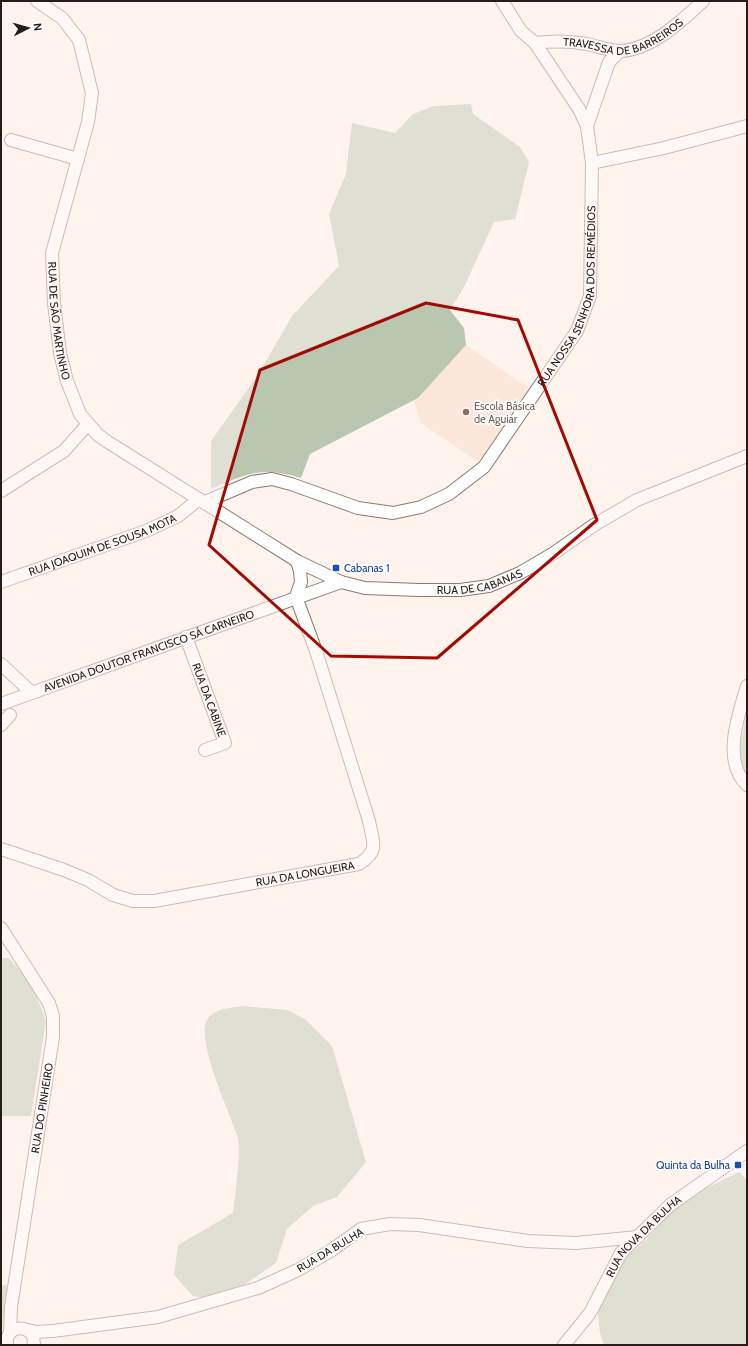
<svg xmlns="http://www.w3.org/2000/svg" width="748" height="1346" font-family="Cabin,sans-serif">
<style>
.education{fill:#fde7da}
.green{fill:#b9c7b1}
.lines{fill:none;stroke-linecap:round;stroke-linejoin:round}
.minor-casing{stroke:#8b7a72;stroke-width:14}
.minor{stroke:#fff;stroke-width:12}
.marked{fill:none;stroke:#a20b03;stroke-width:3;stroke-linejoin:round}
.education-dot{fill:#8d6e63;stroke:#fff;stroke-width:1.5}
.transit-dot{fill:#1a4fb4;stroke:#fff;stroke-width:1.5}
.labels{text-anchor:middle;stroke-width:3.5;stroke-linejoin:round;paint-order:stroke}
.street-label{font-size:11px;fill:#241d1a;stroke:#fff}
.education-label{font-size:11px;fill:#785e54;stroke:#fff;text-anchor:start}
.transit-label{font-size:11px;fill:#164399;stroke:#fff;text-anchor:start}
</style>
<rect width="100%" height="100%" fill="#fff3ee"/>
<!-- education -->
<polygon class="education" points="466,345 530,389 478,462 421,423 414,401 418,398"/>
<!-- green -->
<g class="green">
<path d="M471,104L473,114L520,147L529,162L515,219L494,222L464,287L450,310L464,328L466,345L418,398L310,454L301,478C261,466 250,473 213,488L211,487V441L258,375L292,316L339,266L329,214L346,174L352,123L395,133L413,114L434,106Z"/>
<polygon points="747,709 747,779 739,754"/>
<polygon points="1,958 9,958 32,985 46,1021 31,1116 1,1116"/>
<path d="M243,1006L287,1010L305,1019L332,1046L366,1162L337,1197L313,1206L287,1229L276,1263L222,1300L193,1296L174,1275L178,1245L233,1213C235,1198 241,1151 238,1139C232,1116 192,1036 209,1017C217,1008 232,1008 243,1006Z"/>
<polygon points="739,1172 747,1180 747,1345 604,1345 600,1333 597,1307 617,1263 640,1246 659,1226 657,1212"/>
<polygon points="1,1285 7,1285 1,1340"/>
</g>
<g class="lines">
<defs>
<g id="minor">
<path id="s1" d="M37,1L62,18L79,40L92,93L88,122L52,253L54,303L60,353L67,381L80,414L98,435L108,442L297,561L341,582L365,588L419,590H460L489,586L520,573L554,553L594,525L637,500L747,456"/>
<path id="s2" d="M535,43C551,41 570,41 587,44C597,46 610,51 620,51C651,50 682,21 703,1"/>
<polyline points="587,126 609,62 620,51"/>
<polyline points="11,140 78,159"/>
<polyline points="592,163 664,148 747,126"/>
<polyline points="1,491 64,451 88,424"/>
<path id="s3" d="M205,502L252,482L272,479L291,484L358,508L393,513L421,507L449,494L484,467L577,331L590,296L592,163L587,126L579,109L535,43L521,31L502,1"/>
<path id="s4" d="M1,582L146,531L178,516L199,499"/>
<path id="s5" d="M186,637L225,743L205,750"/>
<polyline points="1,664 32,693"/>
<path d="M747,686C738,715 722,762 747,785"/>
<path id="s6" d="M1,704L341,582"/>
<polyline points="1,725 10,715"/>
<path id="s7" d="M1,849L64,870L88,880L113,895L133,901H154L359,864C380,850 373,843 369,821L316,651L296,597L301,582L300,571L297,561"/>
<polyline points="1,928 49,1003 53,1016 53,1037 11,1307 10,1332"/>
<polyline points="28,1330 36,1332 53,1331 158,1317 258,1288 298,1270 332,1250 361,1229 390,1224 419,1225 528,1241 576,1243 638,1237"/>
<path d="M7,1345C5,1328 23,1323 33,1335L34,1345"/>
<path id="s8" d="M564,1345L590,1313L621,1253L670,1205L747,1151"/>
</g>
</defs>
<!-- minor casing -->
<use href="#minor" class="minor-casing"/>
<!-- minor -->
<use href="#minor" class="minor"/>
</g>
<!-- marked area -->
<path d="M0 0H748V1346H0ZM426,303L518,320L597,520L437,658L331,656L209,545L260,370Z" fill="#fff3ee" fill-opacity=".55" fill-rule="evenodd"/>
<path class="marked" d="M426,303L518,320L597,520L437,658L331,656L209,545L260,370Z"/>
<!-- markers -->
<circle class="education-dot" cx="466" cy="412" r="4"/>
<g class="transit-dot">
<rect x="332" y="564" width="8" height="8" rx="2"/>
<rect x="734" y="1161" width="8" height="8" rx="2"/>
</g>
<g class="labels">
<!-- street labels -->
<g class="street-label">
<text dy="4" stroke="none"><textPath href="#s2" startOffset="92">TRAVESSA DE BARREIROS</textPath></text>
<text dy="4" stroke="none"><textPath href="#s3" startOffset="497">RUA NOSSA SENHORA DOS REMÉDIOS</textPath></text>
<text dy="4" stroke="none"><textPath href="#s1" startOffset="346">RUA DE SÃO MARTINHO</textPath></text>
<text dy="4" stroke="none"><textPath href="#s4" startOffset="108">RUA JOAQUIM DE SOUSA MOTA</textPath></text>
<text dy="4" stroke="none"><textPath href="#s1" startOffset="895">RUA DE CABANAS</textPath></text>
<text dy="4" stroke="none"><textPath href="#s6" startOffset="157">AVENIDA DOUTOR FRANCISCO SÁ CARNEIRO</textPath></text>
<text dy="4" stroke="none"><textPath href="#s5" startOffset="67">RUA DA CABINE</textPath></text>
<text dy="4" stroke="none"><textPath href="#s7" startOffset="317">RUA DA LONGUEIRA</textPath></text>
<text transform="translate(42 1108) rotate(-81)" y="4">RUA DO PINHEIRO</text>
<text dy="4" stroke="none"><textPath href="#s8" startOffset="136">RUA NOVA DA BULHA</textPath></text>
<text transform="translate(330 1250) rotate(-31)" y="4">RUA DA BULHA</text>
</g>
<!-- education labels -->
<g class="education-label">
<text x="474" y="410">Escola Básica<tspan x="474" dy="13">de Aguiar</tspan></text>
</g>
<!-- transit labels -->
<g class="transit-label">
<text x="344" y="572">Cabanas 1</text>
<text x="730" y="1169" text-anchor="end">Quinta da Bulha</text>
</g>
</g>
<!-- border -->
<rect width="748" height="1346" fill="none" stroke="#241d1a" stroke-width="4"/>
<!-- north arrow -->
<g transform="translate(28 28) rotate(84)" stroke="#ffffff" stroke-width="3" paint-order="stroke">
<path d="M0-3L7 15L0 10L-7 15Z" fill="#241d1a"/>
<text y="-6" font-size="11" font-weight="bold" text-anchor="middle" fill="#241d1a">N</text>
</g>
</svg>
